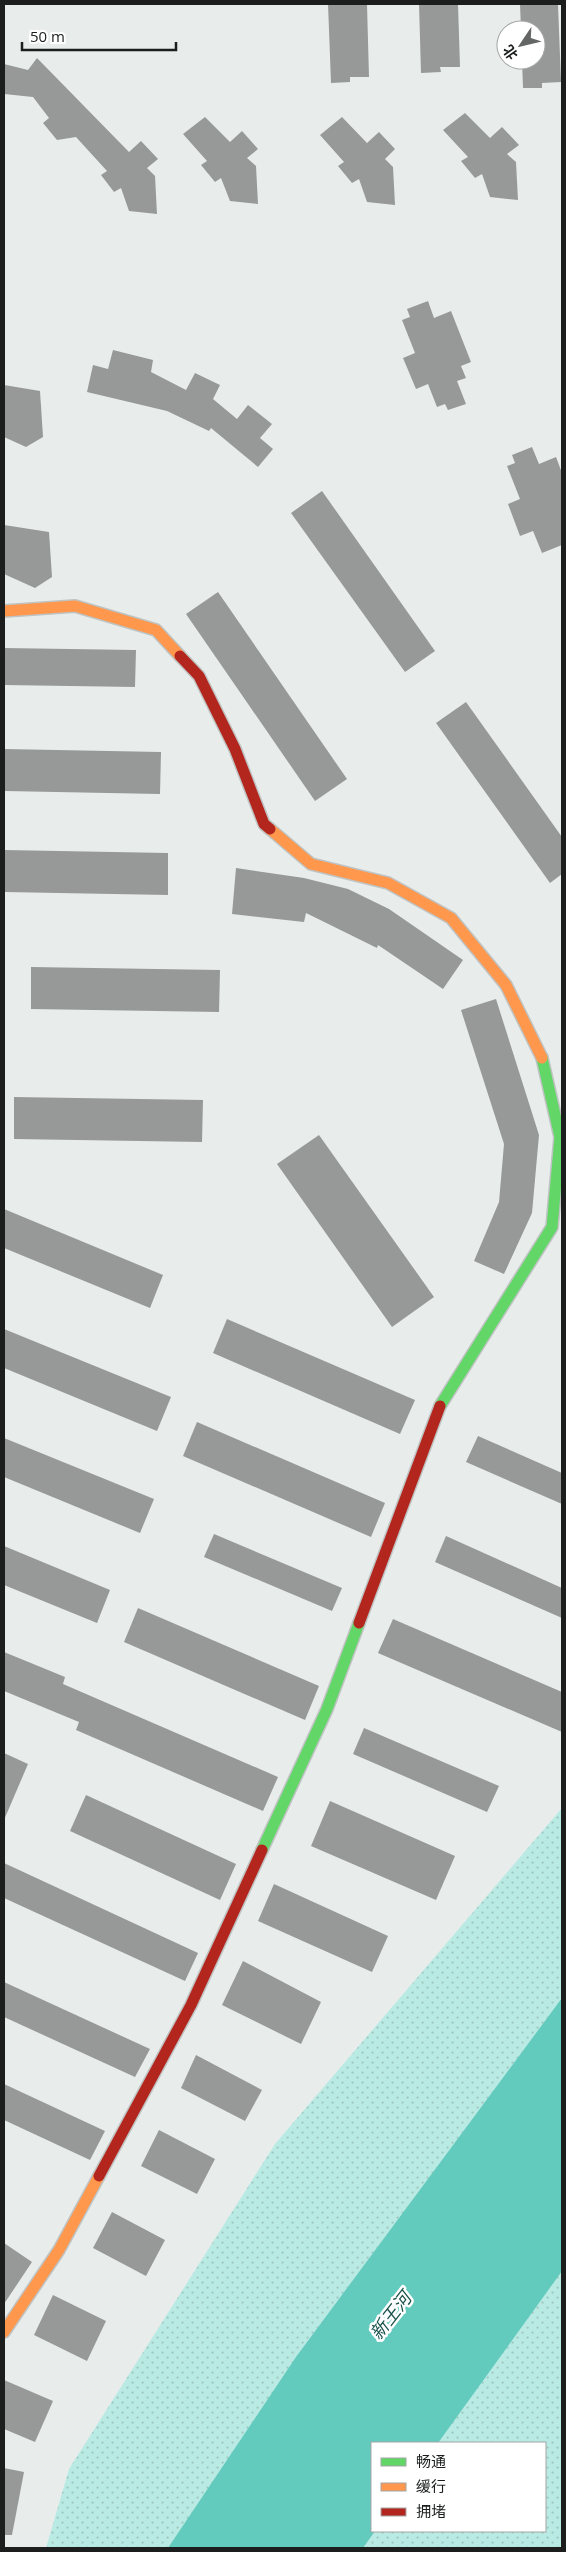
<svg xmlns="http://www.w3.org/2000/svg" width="566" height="2552" font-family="'Open Sans','Noto Sans SC',sans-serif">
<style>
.park{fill:url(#park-dots);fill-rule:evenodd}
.water{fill:#63cabe}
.building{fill:#969998}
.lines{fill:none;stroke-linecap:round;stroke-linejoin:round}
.fast-casing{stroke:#bfc3c2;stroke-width:14}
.slow-casing{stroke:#bfc3c2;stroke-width:14}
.jam-casing{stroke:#bfc3c2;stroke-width:14}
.fast{stroke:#63d668;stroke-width:11}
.slow{stroke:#ff974d;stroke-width:11}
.jam{stroke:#b3261e;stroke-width:11}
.labels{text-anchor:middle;stroke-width:5;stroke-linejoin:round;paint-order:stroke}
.water-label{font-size:18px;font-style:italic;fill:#19524b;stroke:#fff}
</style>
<defs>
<pattern id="park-dots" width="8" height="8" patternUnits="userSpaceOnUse" patternTransform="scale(1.25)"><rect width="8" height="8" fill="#b9eae3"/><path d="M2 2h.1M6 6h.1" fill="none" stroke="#9ec8c2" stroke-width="1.8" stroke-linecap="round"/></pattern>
</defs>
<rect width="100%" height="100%" fill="#e8edec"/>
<!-- park -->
<path class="park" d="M562,1808V2548H46L69,2469L275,2144ZM372,2443H545V2531H372Z"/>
<!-- water -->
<polygon class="water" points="562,1998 562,2271 438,2443 372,2443 372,2531 375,2531 363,2548 168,2548 296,2357"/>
<!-- building -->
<g class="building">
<polygon points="328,4 367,4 369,77 350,77 350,82 331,83"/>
<polygon points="419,4 458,4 460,67 440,67 441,72 421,73"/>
<polygon points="520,4 558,4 561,82 542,83 542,88 523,88 522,60 536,60 536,30 521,30"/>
<polygon points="37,58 129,152 141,141 158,159 147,168 155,176 157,214 129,211 121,188 114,192 101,175 107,171 76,137 57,140 43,123 49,118 33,97 4,94 4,64 28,70"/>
<polygon points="465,113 490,138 502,127 519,145 507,154 516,162 518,200 490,197 482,174 475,178 461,161 468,157 443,130"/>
<polygon points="205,117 230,142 242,131 258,149 247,158 256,166 258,204 230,201 221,178 215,182 201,165 207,161 183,134"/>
<polygon points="342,117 367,143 379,132 395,149 385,159 393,167 395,205 367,202 359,179 352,183 338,166 344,162 320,135"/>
<polygon points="428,301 434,318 451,311 471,362 461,366 466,378 457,381 466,404 448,410 445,404 437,407 428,384 416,389 403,358 415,353 402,320 410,317 407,309"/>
<polygon points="113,350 153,360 151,372 186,390 195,373 220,385 213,399 237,419 248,405 272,424 260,438 273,449 258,467 211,428 209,431 167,411 87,392 93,365 108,369"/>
<polygon points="4,385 40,391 43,437 26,447 4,437"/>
<polygon points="532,447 539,464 556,457 562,473 562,545 542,553 533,531 520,536 508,504 520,499 507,466 515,463 512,455"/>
<polygon points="322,491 435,651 405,672 291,513"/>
<polygon points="4,525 49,532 52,577 35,588 4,574"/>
<polygon points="218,592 347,779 315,801 186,614"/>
<polygon points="4,648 136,650 135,687 4,685"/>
<polygon points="466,702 562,837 562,874 550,883 436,723"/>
<polygon points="4,749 161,752 160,794 4,791"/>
<polygon points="4,850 168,853 168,895 4,892"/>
<polygon points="236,868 304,878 348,889 389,909 463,960 443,989 378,945 377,948 306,913 304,922 232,914"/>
<polygon points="31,967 220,970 219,1012 31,1009"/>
<polygon points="496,999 539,1135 532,1213 504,1274 474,1261 499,1202 504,1144 461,1010"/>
<polygon points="14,1097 203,1100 202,1142 14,1139"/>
<polygon points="319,1135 434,1297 392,1327 277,1164"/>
<polygon points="4,1209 163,1275 150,1308 4,1248"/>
<polygon points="227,1319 415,1400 400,1434 213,1353"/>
<polygon points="4,1329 171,1397 157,1431 4,1368"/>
<polygon points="197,1422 385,1503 371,1537 183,1456"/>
<polygon points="478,1436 562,1473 562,1504 466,1462"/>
<polygon points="4,1438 154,1499 140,1533 4,1477"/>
<polygon points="214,1534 342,1588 332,1611 204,1557"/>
<polygon points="446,1536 562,1588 562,1618 435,1562"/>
<polygon points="4,1546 110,1590 97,1623 4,1585"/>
<polygon points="138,1608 319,1686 305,1720 124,1642"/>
<polygon points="393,1619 562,1692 562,1732 378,1653"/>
<polygon points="4,1652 65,1677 63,1684 278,1777 263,1811 76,1730 79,1722 4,1691"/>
<polygon points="364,1728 499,1786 487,1812 353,1754"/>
<polygon points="4,1753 28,1764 4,1820"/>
<polygon points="86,1795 236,1864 220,1900 70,1831"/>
<polygon points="330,1801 455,1856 436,1900 311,1846"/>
<polygon points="4,1863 198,1953 185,1981 4,1898"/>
<polygon points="274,1884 388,1936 372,1972 258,1921"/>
<polygon points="243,1961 321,2002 301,2044 222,2005"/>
<polygon points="4,1982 150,2049 135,2077 4,2017"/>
<polygon points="196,2055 262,2090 245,2121 181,2088"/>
<polygon points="4,2084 105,2131 90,2160 4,2120"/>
<polygon points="159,2130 215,2159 197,2194 141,2166"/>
<polygon points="112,2212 165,2240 146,2276 93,2248"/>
<polygon points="4,2243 32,2262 4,2304"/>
<polygon points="53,2295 106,2321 87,2361 34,2335"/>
<polygon points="4,2380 53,2401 35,2442 4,2429"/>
<polygon points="4,2468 24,2472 12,2535 4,2535"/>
</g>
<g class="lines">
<defs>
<g id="fast">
<polyline points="440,1406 552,1227 560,1137 542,1058"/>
<polyline points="262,1850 327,1709 359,1623"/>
</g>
<g id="slow">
<polyline points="4,611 75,606 156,630 180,656"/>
<polyline points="270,829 311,864 388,883 451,918 506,985 542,1058"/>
<polyline points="4,2332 59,2250 99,2176"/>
</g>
<g id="jam">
<polyline points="180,656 199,676 235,749 264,824 270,829"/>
<polyline points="359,1623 440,1406"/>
<polyline points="99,2176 191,2005 262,1850"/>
</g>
</defs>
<!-- fast casing -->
<use href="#fast" class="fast-casing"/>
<!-- slow casing -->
<use href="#slow" class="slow-casing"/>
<!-- jam casing -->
<use href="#jam" class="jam-casing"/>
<!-- fast -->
<use href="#fast" class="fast"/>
<!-- slow -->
<use href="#slow" class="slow"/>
<!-- jam -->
<use href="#jam" class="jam"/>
</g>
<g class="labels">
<!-- water labels -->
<g class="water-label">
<text transform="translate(391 2316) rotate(-52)" y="6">新王河</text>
</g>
</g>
<!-- border -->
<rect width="566" height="2552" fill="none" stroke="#1b1e1d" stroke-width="10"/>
<!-- legend -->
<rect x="371" y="2442" width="175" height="90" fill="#ffffff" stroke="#a4a5a5"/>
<rect x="381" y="2458" width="25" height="8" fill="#63d668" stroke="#a4a5a5"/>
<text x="416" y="2467" font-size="15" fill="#1b1e1d">畅通</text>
<rect x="381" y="2483" width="25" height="8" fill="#ff974d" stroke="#a4a5a5"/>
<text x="416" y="2492" font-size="15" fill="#1b1e1d">缓行</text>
<rect x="381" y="2508" width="25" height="8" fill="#b3261e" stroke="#a4a5a5"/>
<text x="416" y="2517" font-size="15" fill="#1b1e1d">拥堵</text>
<!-- north arrow -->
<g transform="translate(521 45) rotate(235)"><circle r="24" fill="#ffffff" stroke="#a4a5a5"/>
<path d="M0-4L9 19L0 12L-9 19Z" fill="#636665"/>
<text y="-8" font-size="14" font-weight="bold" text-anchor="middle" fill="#1b1e1d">北</text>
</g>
<!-- scale -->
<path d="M22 42v8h154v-8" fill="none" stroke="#1b1e1d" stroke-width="2.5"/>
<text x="30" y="42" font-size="15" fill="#1b1e1d" stroke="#ffffff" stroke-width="4" paint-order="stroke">50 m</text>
</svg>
